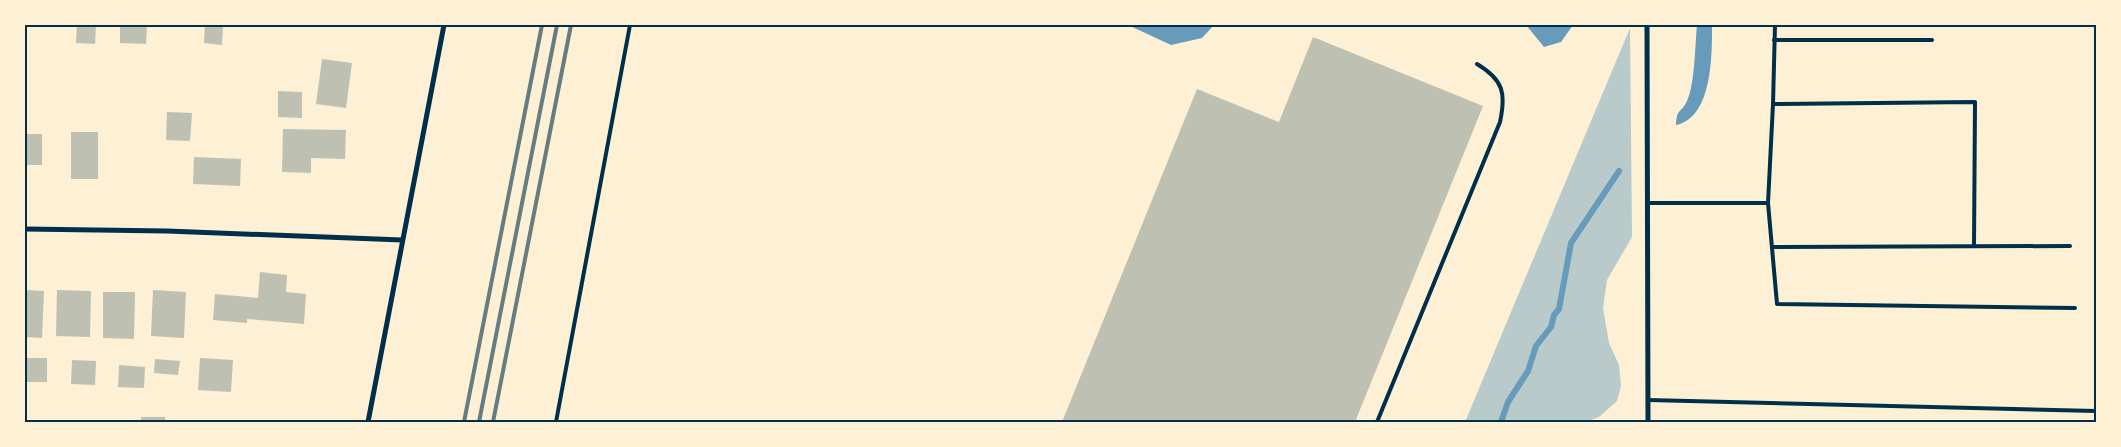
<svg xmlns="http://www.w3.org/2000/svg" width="2121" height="447" font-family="'DM Sans',sans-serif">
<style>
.green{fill:#b9caca}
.water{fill:#669bbc}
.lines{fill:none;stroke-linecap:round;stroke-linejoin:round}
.stream{stroke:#669bbc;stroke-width:6}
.building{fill:#bec0b2}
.service{stroke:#003049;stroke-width:4}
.minor{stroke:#003049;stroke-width:5}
.rail{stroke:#657d81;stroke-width:4}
.neatline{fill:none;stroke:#003049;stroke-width:2}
</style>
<rect width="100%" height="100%" fill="#fdf0d5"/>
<!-- green -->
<polygon class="green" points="1630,28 1632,237 1607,280 1603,308 1609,343 1619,365 1621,386 1617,401 1599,417 1586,422 1465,422"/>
<!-- water -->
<g class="water">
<polygon points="1128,25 1214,25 1202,38 1171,45"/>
<polygon points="1526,25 1573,25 1561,42 1544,47"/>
<path d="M1697,25H1712C1712,53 1713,118 1676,125C1677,107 1681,114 1687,101C1695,84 1695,45 1697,25Z"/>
</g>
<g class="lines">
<!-- stream -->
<polyline class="stream" points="1501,422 1508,402 1528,371 1536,346 1551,327 1554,315 1559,309 1571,243 1619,171"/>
</g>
<!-- building -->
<g class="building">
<polygon points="77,25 96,25 95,44 76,43"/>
<polygon points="120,25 147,25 146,44 120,43"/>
<polygon points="205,25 223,25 222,45 204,43"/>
<polygon points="1313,37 1483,106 1355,422 1062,422 1197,89 1279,122"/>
<polygon points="322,59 352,63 346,108 316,104"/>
<polygon points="278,91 302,92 302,118 278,117"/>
<polygon points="167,112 192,113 190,141 166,140"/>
<polygon points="283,129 346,130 345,159 311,158 311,173 282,172"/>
<rect x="71" y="132" width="27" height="47"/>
<rect x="25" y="134" width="17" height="31"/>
<polygon points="194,157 241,159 240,186 193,184"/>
<polygon points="260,272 287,275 286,292 306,294 304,324 247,319 247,323 213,320 215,294 258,298"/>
<polygon points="25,290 44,291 42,338 25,337"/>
<polygon points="57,290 91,291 90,337 56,336"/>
<polygon points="153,290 186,292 184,338 151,336"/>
<polygon points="103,292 135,292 134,339 103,338"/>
<rect x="25" y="358" width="22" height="24"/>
<polygon points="200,358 233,360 231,392 198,390"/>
<polygon points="155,359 180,361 178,375 154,373"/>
<polygon points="72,360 96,361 95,385 71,384"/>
<polygon points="119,365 145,367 144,388 118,387"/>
<rect x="141" y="417" width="24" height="5"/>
</g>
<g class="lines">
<!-- service -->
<g class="service">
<polyline points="1775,25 1773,104 1975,102 1974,246"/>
<polyline points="1774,40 1932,40"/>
<polyline points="1647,203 1768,203 1777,304 2075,308"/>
<polyline points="1768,203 1773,104"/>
<polyline points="1772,247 2070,246"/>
<polyline points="1648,400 2096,411"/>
<polyline points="556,422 630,25"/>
<path d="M1377,422L1500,122C1506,94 1504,80 1477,64"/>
</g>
<!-- minor -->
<g class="minor">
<polyline points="1647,25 1648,422"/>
<polyline points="25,229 167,231 402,240"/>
<polyline points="368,422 444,25"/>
</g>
<!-- rail -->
<g class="rail">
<polyline points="464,422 542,25"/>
<polyline points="479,422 557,25"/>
<polyline points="493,422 571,25"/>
</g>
</g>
<!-- border -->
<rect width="2121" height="447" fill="none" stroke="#fdf0d5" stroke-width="52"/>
<rect x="26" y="26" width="2069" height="395" class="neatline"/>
</svg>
